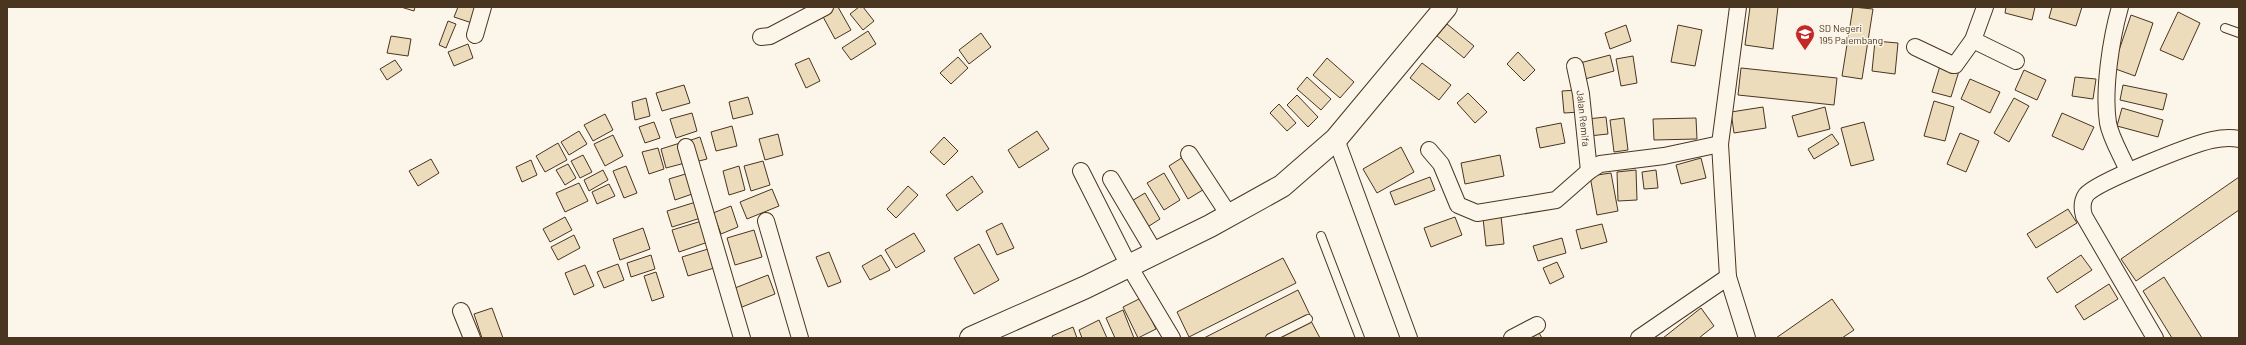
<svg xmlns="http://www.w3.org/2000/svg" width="2246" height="345" font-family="Barlow,sans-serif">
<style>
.building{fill:#ecdcbc;stroke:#4a3520}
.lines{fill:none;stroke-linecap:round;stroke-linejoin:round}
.lane-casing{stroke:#4a3520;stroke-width:10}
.street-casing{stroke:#4a3520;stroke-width:18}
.secondary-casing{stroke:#4a3520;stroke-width:24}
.lane{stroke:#fbf6e9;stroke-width:8}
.street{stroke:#fbf6e9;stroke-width:16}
.secondary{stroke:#fbf6e9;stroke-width:22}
.labels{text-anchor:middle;stroke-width:3;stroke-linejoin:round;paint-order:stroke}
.poi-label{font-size:10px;fill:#4a3520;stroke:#fbf6e9;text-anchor:start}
.street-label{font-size:10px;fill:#4a3520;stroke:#fbf6e9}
</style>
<rect width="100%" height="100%" fill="#fbf6e9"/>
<!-- building -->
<g class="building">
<polygon points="401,7 415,7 414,11"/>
<polygon points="458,7 481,7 475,24 454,17"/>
<polygon points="832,7 838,7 851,30 835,39 821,13"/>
<polygon points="859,7 863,7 874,21 863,30 850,14"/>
<polygon points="1750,7 1778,7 1773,49 1745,45"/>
<polygon points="1853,7 1873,9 1862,79 1842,76"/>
<polygon points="2006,7 2035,7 2032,20 2005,13"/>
<polygon points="2052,7 2082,7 2076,26 2049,18"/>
<polygon points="2178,12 2200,23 2183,60 2160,50"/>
<polygon points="2131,15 2153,23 2135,76 2113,68"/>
<polygon points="448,21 456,24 446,48 439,45"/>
<polygon points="1447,24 1474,46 1464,58 1437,36"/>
<polygon points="1626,25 1631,41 1610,49 1605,33"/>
<polygon points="1678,25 1702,30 1695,66 1671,62"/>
<polygon points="868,31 876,44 851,60 842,48"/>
<polygon points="981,33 991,47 969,64 959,50"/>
<polygon points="391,36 411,39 408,56 387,53"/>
<polygon points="1875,41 1898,43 1895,74 1872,71"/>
<polygon points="468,44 473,58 454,66 448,52"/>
<polygon points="1518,52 1535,70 1524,81 1507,64"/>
<polygon points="1610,55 1614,71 1585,79 1580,63"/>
<polygon points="1633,56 1637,83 1621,86 1616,59"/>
<polygon points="958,57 968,68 951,84 940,73"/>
<polygon points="809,58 820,81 806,88 795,64"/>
<polygon points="1327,58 1354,82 1340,98 1313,75"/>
<polygon points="395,60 402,70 387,80 380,69"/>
<polygon points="1422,63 1451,85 1439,100 1410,78"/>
<polygon points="1940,66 1959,71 1951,97 1932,92"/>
<polygon points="1741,68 1837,78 1834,105 1738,95"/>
<polygon points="2024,70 2046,80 2037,100 2015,90"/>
<polygon points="1307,77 1331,99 1321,110 1297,89"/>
<polygon points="2075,77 2096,79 2093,99 2072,96"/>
<polygon points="1970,79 2000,92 1990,113 1961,99"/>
<polygon points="684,85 690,103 662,111 656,93"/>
<polygon points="2123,85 2167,94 2163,110 2120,100"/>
<polygon points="1577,90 1580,112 1564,113 1562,91"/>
<polygon points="1468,93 1487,112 1475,123 1457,103"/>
<polygon points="1297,95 1318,117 1308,127 1287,105"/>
<polygon points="748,97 753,114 733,119 729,102"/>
<polygon points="646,98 650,116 635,120 632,102"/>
<polygon points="2014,98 2029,106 2009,142 1994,133"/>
<polygon points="1934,101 1954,107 1945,141 1924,136"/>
<polygon points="1279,104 1296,123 1287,131 1270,113"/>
<polygon points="1763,107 1766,128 1734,133 1731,112"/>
<polygon points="1825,107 1830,129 1798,137 1792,116"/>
<polygon points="2122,108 2163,120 2158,137 2117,126"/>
<polygon points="692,113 697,131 676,138 670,119"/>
<polygon points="2062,113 2094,127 2083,150 2052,136"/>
<polygon points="605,114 613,130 593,141 584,125"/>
<polygon points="1606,117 1608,134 1589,136 1587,119"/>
<polygon points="1624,118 1628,150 1614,152 1610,120"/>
<polygon points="1696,118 1697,139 1654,140 1653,119"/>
<polygon points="654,122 660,138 645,143 639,127"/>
<polygon points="1864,122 1874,160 1851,166 1841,128"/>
<polygon points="1561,123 1565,143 1540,148 1536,128"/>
<polygon points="732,126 737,146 716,151 711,132"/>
<polygon points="579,131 587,144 569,155 561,142"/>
<polygon points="1037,131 1049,149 1019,168 1008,150"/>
<polygon points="1960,133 1979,141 1966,172 1947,164"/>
<polygon points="778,134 783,155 765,160 759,139"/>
<polygon points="1832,134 1839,144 1814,159 1808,149"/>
<polygon points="613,135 623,156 605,166 594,144"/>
<polygon points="700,137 707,159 695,162 688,141"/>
<polygon points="944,137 958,151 944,165 930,152"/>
<polygon points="558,143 567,160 545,172 536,156"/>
<polygon points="680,143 685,163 666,168 661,149"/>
<polygon points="1401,147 1414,172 1377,193 1363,169"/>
<polygon points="658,148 664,169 649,174 642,152"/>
<polygon points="583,155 592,172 580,178 571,161"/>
<polygon points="1186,155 1206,188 1188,199 1169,166"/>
<polygon points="1500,155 1504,176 1465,184 1461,163"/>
<polygon points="1701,158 1706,178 1681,184 1676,165"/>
<polygon points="431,159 439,173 418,186 409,171"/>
<polygon points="531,160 537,175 522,182 516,167"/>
<polygon points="763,161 770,185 751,191 744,166"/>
<polygon points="568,164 576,178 565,185 556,170"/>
<polygon points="626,166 637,193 624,198 613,171"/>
<polygon points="739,166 745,190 729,195 723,171"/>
<polygon points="603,170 608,180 589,191 584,180"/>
<polygon points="1636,170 1637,200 1618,201 1617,172"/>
<polygon points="1656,170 1658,188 1644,189 1642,172"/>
<polygon points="692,172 698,192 675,200 669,179"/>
<polygon points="1164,173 1180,200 1164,210 1147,183"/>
<polygon points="1611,173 1618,211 1597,215 1590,176"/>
<polygon points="972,176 983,192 957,211 946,195"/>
<polygon points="1430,177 1435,190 1395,205 1390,192"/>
<polygon points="2239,177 2239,210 2136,281 2121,259"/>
<polygon points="579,183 588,201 565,212 556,193"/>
<polygon points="609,184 615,196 597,204 592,192"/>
<polygon points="908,186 918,195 896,218 887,209"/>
<polygon points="772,189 779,206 747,219 740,202"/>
<polygon points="1145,193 1160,219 1146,228 1130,202"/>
<polygon points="699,201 704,217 672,227 667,211"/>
<polygon points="731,206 738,227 721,234 713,213"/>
<polygon points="2068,209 2077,223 2036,248 2027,234"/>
<polygon points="1501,216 1504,244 1486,246 1483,218"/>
<polygon points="565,217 572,230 550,242 543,229"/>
<polygon points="1455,217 1462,235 1431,247 1424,228"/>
<polygon points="705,220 711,241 679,252 672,230"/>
<polygon points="1002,223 1014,248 997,255 986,231"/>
<polygon points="1602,224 1607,242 1581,249 1576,230"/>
<polygon points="643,228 650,249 620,260 613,239"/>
<polygon points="754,230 762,257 735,265 727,238"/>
<polygon points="914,233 925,251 896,268 885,250"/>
<polygon points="574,235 580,248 558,260 551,247"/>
<polygon points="1562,238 1566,253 1538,261 1533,246"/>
<polygon points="979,244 999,280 974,294 954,258"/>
<polygon points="708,249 714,268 688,276 682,257"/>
<polygon points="829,252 841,282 828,287 816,257"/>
<polygon points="651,255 655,269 631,277 627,263"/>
<polygon points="881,255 890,270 870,280 862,266"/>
<polygon points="2081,255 2092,270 2057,293 2047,278"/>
<polygon points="1283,258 1296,283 1189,337 1177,312"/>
<polygon points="1557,262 1564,277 1550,284 1543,268"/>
<polygon points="618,264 624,280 604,288 597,272"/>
<polygon points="585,265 594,286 574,295 565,273"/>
<polygon points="656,272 664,297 652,301 644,276"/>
<polygon points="768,275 775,294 742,307 735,288"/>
<polygon points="2164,277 2202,338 2172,338 2143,291"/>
<polygon points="2109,284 2118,299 2084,320 2075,306"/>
<polygon points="1298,290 1310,315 1265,338 1204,338"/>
<polygon points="1141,298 1156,329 1138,338 1123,307"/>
<polygon points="1832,299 1854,330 1842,338 1776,338"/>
<polygon points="492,308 503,338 482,338 474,314"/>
<polygon points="1701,308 1714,326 1699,338 1663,338"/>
<polygon points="1123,310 1134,338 1115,338 1106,318"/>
<polygon points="1099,320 1107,338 1082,338 1079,330"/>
<polygon points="1311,321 1320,338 1279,338"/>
<polygon points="1073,327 1077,338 1053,338 1052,336"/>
<polygon points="1538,331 1542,338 1527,338"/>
</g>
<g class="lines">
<defs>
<g id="lane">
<polyline points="2225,28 2239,33"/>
<polyline points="1321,236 1360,338"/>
<polyline points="1270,338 1308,319"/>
</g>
<g id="street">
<polyline points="1738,7 1720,144 1728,277 1747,338"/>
<path d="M2120,7C2111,39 2103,90 2108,123C2111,139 2122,156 2128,171"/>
<polyline points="475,35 483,7"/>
<polyline points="761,37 770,36 825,7"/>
<polyline points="1973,40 2016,61"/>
<polyline points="1915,47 1953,65 1955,65 1973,40 1985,7"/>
<path id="s1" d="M1575,66L1581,94L1589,171"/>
<polyline points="1336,139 1409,338"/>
<polyline points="686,147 742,338"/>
<polyline points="1429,150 1441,164 1458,205 1477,213 1556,200 1589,171 1600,164 1664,156 1720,144"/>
<polyline points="1189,154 1229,215"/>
<polyline points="1081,171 1129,266 1172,338"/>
<polyline points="1111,179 1155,253"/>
<polyline points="766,221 800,338"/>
<polyline points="461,311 472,338"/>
<polyline points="1512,338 1537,325"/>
<polyline points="1639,338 1728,277"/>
<path d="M2155,338L2084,216C2082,209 2082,201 2086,195C2096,182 2193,144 2212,140C2221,138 2230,137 2239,139"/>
</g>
<polyline id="secondary" points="971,338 1086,287 1210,226 1282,186 1336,139 1446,7"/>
</defs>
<!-- lane casing -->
<use href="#lane" class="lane-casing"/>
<!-- street casing -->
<use href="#street" class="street-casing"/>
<!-- secondary casing -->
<use href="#secondary" class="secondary-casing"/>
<!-- lane -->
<use href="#lane" class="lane"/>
<!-- street -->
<use href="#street" class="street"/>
<!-- secondary -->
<use href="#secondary" class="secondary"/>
</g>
<!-- icons -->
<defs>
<symbol id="school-pin" viewBox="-11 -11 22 30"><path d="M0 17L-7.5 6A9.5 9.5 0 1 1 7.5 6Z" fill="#c62828" stroke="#fbf6e9"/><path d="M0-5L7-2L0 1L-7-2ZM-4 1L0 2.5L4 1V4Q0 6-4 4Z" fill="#fff"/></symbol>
</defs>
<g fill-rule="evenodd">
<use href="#school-pin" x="1794" y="23" width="22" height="30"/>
</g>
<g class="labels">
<!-- poi labels -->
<g class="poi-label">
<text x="1819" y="32">SD Negeri<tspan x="1819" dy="12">195 Palembang</tspan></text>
</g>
<!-- street labels -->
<g class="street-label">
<text dy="4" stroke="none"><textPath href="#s1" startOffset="53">Jalan Remifa</textPath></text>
</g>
</g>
<!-- border -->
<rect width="2246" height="345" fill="none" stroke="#4a3520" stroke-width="16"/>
</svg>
